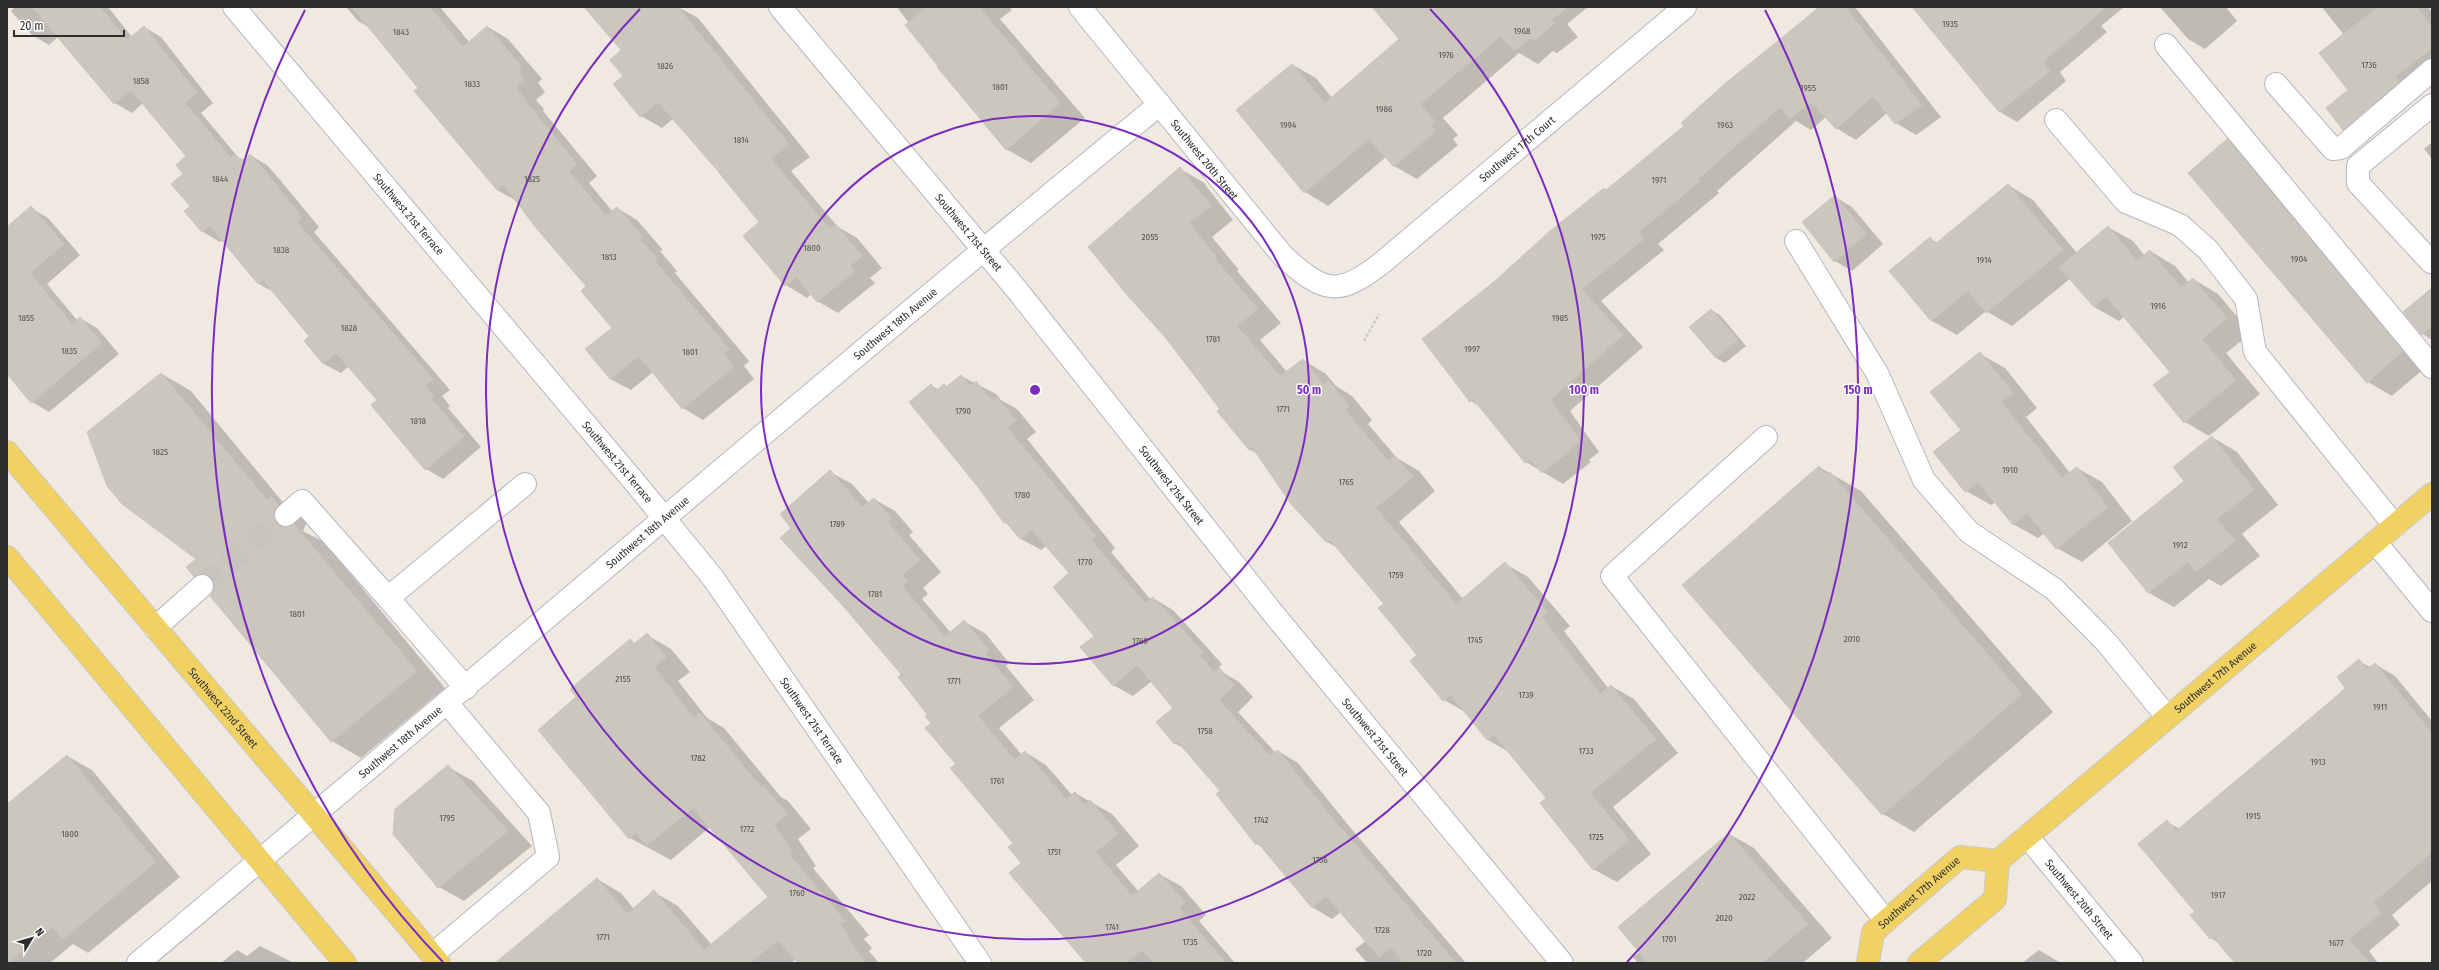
<svg xmlns="http://www.w3.org/2000/svg" width="2439" height="970" font-family="'Fira Sans Condensed',sans-serif">
<style>
.shadow{fill:#0003}
.building{fill:#cbc7bf;stroke:#cbc5ba}
.lines{fill:none;stroke-linecap:round;stroke-linejoin:round}
.minor-tunnel{stroke:#c8c4bd;stroke-width:22;stroke-dasharray:22 11;stroke-linecap:butt}
.minor-casing{stroke:#b4b7c1;stroke-width:24}
.major-casing{stroke:#c9c9c9;stroke-width:24}
.path{stroke:#c9c9c9;stroke-width:2.5;stroke-dasharray:3 2;stroke-linecap:butt}
.minor{stroke:#fff;stroke-width:22}
.major{stroke:#f2d163;stroke-width:22}
.ring{fill:none;stroke:#7b2cbf;stroke-width:2}
.labels{text-anchor:middle;stroke-width:3;stroke-linejoin:round;paint-order:stroke}
.number-label{font-size:9px;fill:#555452}
.street-label{font-size:11px;fill:#2e2e2e;stroke:#fff}
.centre{fill:#7b2cbf;stroke:#fff;stroke-width:2}
.ring-label{font-size:12px;text-anchor:middle;font-weight:bold;fill:#7b2cbf;stroke:#fff;stroke-width:3;stroke-linejoin:round;paint-order:stroke}
</style>
<rect width="100%" height="100%" fill="#efe9e1"/>
<!-- shadow -->
<g class="shadow">
<polygon points="15,7 108,7 132,37 144,27 161,37 213,103 201,113 238,157 244,160 250,155 267,165 281,181 319,227 314,232 450,390 442,396 450,406 448,408 481,447 443,479 426,469 378,400 349,366 341,373 324,364 305,341 311,336 275,293 259,284 222,240 220,242 203,232 185,211 191,206 185,174 187,156 143,103 132,113 115,103 58,37 49,45 32,35 11,11"/>
<polygon points="346,7 440,7 470,43 488,27 508,39 542,79 538,83 545,92 536,100 544,109 543,111 597,176 589,183 613,212 617,208 637,220 663,250 660,251 677,271 675,273 749,361 744,366 754,379 703,420 683,408 653,372 631,390 610,379 613,328 587,286 517,201 497,190 420,88 371,28 358,21"/>
<polygon points="586,7 678,7 698,18 810,157 791,171 838,227 857,238 882,268 870,278 875,283 838,313 817,301 811,294 807,298 786,285 744,236 761,222 674,118 662,128 641,116 625,76 623,51"/>
<polygon points="897,7 1009,7 1012,10 1000,19 1085,118 1031,163 1006,149 940,66"/>
<polygon points="1376,7 1588,7 1567,24 1578,37 1557,53 1553,51 1538,64 1519,53 1443,118 1458,135 1453,139 1458,145 1417,179 1394,166 1386,157 1328,206 1305,192 1293,65 1316,78 1332,98 1401,39"/>
<polygon points="1819,7 1855,7 1941,117 1916,135 1896,123 1887,113 1856,140 1836,128 1826,117 1811,130 1796,121 1717,191 1719,193 1658,244 1664,250 1601,301 1643,347 1570,411 1599,452 1589,460 1591,462 1563,484 1526,462 1481,407 1471,401 1607,191 1685,126 1729,82"/>
<polygon points="1913,7 2122,7 2123,8 2101,26 2107,32 2060,72 2066,81 2017,122 2000,112"/>
<polygon points="2160,7 2226,7 2237,21 2205,49 2188,39"/>
<polygon points="2322,7 2428,7 2432,12 2432,79 2418,90 2421,95 2394,118 2372,105 2344,35"/>
<polygon points="2228,140 2252,155 2427,366 2392,396 2368,382"/>
<polygon points="2432,142 2432,159 2424,149"/>
<polygon points="1180,169 1203,182 1233,220 1212,237 1239,270 1237,271 1281,323 1260,340 1287,372 1303,360 1326,374 1336,386 1352,396 1372,420 1368,424 1397,458 1419,471 1435,491 1399,522 1463,599 1505,564 1528,577 1570,626 1564,631 1608,688 1611,686 1634,699 1678,753 1613,807 1651,854 1617,882 1593,869 1548,798 1509,752 1488,740 1467,713 1444,700 1411,662 1419,655 1385,604 1338,548 1327,542 1292,503 1259,455 1249,449 1166,337"/>
<polygon points="2008,185 2033,200 2077,253 2108,227 2133,241 2145,256 2150,251 2175,266 2189,283 2193,279 2218,294 2251,333 2226,353 2260,394 2209,436 2185,422 2171,372 2125,316 2119,321 2094,307 2071,278 2012,326 1986,311 1957,335 1932,321 1891,271 1930,239 1938,243"/>
<polygon points="1835,197 1852,207 1883,244 1852,271 1835,261"/>
<polygon points="31,208 48,218 80,255 47,284 77,320 80,318 97,328 119,354 49,412 32,402 7,372 7,228"/>
<polygon points="2432,290 2432,340 2423,334"/>
<polygon points="1711,310 1720,315 1746,346 1725,363 1716,358"/>
<polygon points="1980,354 2005,368 2037,408 2026,417 2070,473 2077,468 2102,482 2132,521 2082,562 2057,548 2045,533 2038,538 2013,524 1996,502 1991,505 1966,491 1962,430"/>
<polygon points="162,374 191,391 286,506 300,514 307,522 303,531 324,542 445,688 361,758 332,741 211,596 215,590 214,587 195,576 197,559"/>
<polygon points="961,376 996,394 1001,400 1017,409 1036,432 1027,439 1115,548 1111,552 1151,600 1153,598 1173,610 1222,664 1219,667 1224,673 1239,682 1253,697 1238,712 1276,753 1278,751 1298,763 1349,826 1466,963 1367,963 1355,949 1366,941 1341,912 1332,919 1312,907 1263,847 1257,844 1221,791 1187,750 1174,743 1174,708 1152,681 1133,696 1113,685 1070,573 1046,546 1041,550 1021,539 1005,522 931,385 939,390 944,385 947,387"/>
<polygon points="2212,437 2237,452 2278,505 2242,534 2260,556 2221,586 2209,579 2174,607 2149,593 2109,543 2186,481"/>
<polygon points="1819,467 1861,491 2053,712 1914,832 1883,814 1684,585"/>
<polygon points="830,472 852,484 869,503 874,499 895,511 913,532 909,535 941,572 923,588 928,594 922,599 951,633 965,622 986,634 1009,663 1006,666 1034,700 999,728 1022,755 1025,752 1046,765 1072,795 1075,793 1112,814 1139,846 1116,865 1139,892 1159,874 1181,886 1206,915 1199,921 1235,963 1088,963 1050,918 1044,914 1011,873 1022,864 1014,843 957,764 902,674 793,528"/>
<polygon points="647,635 671,649 690,672 678,681 707,718 724,728 781,797 788,801 811,829 798,839 816,866 813,868 869,935 864,939 872,948 869,951 879,963 799,963 796,959 791,963 508,963 597,879 621,893 634,909 654,892 678,906 712,945 769,897 710,827 671,860 630,838 578,697 630,640 636,644"/>
<polygon points="2359,661 2370,667 2375,664 2395,676 2432,721 2432,881 2392,915 2400,925 2369,951 2378,963 2236,963 2220,944 2211,938 2196,912 2167,822 2180,829 2347,688"/>
<polygon points="67,756 92,770 180,877 88,953 73,944 50,963 7,963 7,806"/>
<polygon points="448,767 473,781 532,846 464,901 439,887"/>
<polygon points="1729,834 1754,848 1832,938 1803,963 1638,963 1633,957 1640,952"/>
<polygon points="260,946 294,963 221,963 237,950 247,956"/>
<polygon points="2039,950 2061,963 2022,963"/>
</g>
<!-- building -->
<g class="building">
<polygon points="32,7 100,7 127,40 144,26 197,93 185,103 231,158 235,154 242,161 250,154 264,170 302,217 297,222 433,379 425,386 434,396 431,398 464,437 425,470 371,405 377,400 336,353 323,364 304,341 309,336 263,280 258,284 210,226 202,232 184,211 190,206 171,184 183,174 176,165 186,156 131,90 114,104"/>
<polygon points="352,7 430,7 463,47 487,26 522,67 518,70 525,80 516,88 524,97 523,98 577,164 569,171 606,216 617,207 643,237 640,239 657,259 655,261 729,349 724,354 734,367 682,409 639,356 610,379 585,349 612,328 581,291 586,286 536,228 504,185 497,190 414,91 418,88"/>
<polygon points="584,7 678,7 789,144 771,159 830,229 836,224 862,256 850,266 855,271 817,302 796,277 785,286 743,236 759,222 717,170 658,102 640,117 613,84 623,76 610,60 621,50"/>
<polygon points="927,7 979,7 1060,103 1006,150 937,67 938,66 905,25"/>
<polygon points="1372,7 1568,7 1552,20 1555,23 1534,41 1531,38 1514,51 1501,36 1420,104 1435,121 1431,125 1435,131 1394,167 1369,139 1304,193 1236,110 1292,64 1325,103 1399,39"/>
<polygon points="1820,7 1845,7 1922,105 1895,124 1873,96 1836,129 1811,102 1790,119 1780,107 1698,179 1700,181 1639,232 1644,239 1582,289 1623,335 1550,400 1580,440 1570,449 1571,450 1542,473 1530,459 1525,463 1473,399 1470,402 1422,339 1495,281 1550,231 1604,188 1606,190 1684,126 1681,123 1728,81"/>
<polygon points="1912,7 2106,7 2043,62 2050,71 1999,112"/>
<polygon points="2378,7 2417,7 2432,27 2432,48 2395,77 2399,82 2343,130 2326,108 2348,90 2319,53"/>
<polygon points="2227,139 2403,351 2367,383 2188,173"/>
<polygon points="1180,167 1211,206 1189,223 1216,256 1214,258 1258,309 1237,326 1280,376 1303,359 1324,385 1329,381 1349,406 1345,410 1388,461 1395,456 1413,477 1376,508 1456,604 1505,562 1547,612 1542,617 1600,694 1611,685 1656,739 1590,793 1629,840 1593,870 1540,803 1546,798 1494,735 1487,740 1451,695 1443,701 1410,661 1417,655 1378,608 1384,604 1330,540 1326,542 1291,504 1252,447 1249,450 1217,411 1220,409 1165,337 1128,296 1088,247"/>
<polygon points="2008,184 2063,250 1986,313 1968,291 1931,321 1889,271 1930,237 1935,244"/>
<polygon points="1835,195 1866,234 1834,262 1802,222"/>
<polygon points="31,206 64,244 30,273 72,324 80,317 102,343 31,403 7,374 7,227"/>
<polygon points="2108,226 2137,261 2150,250 2181,288 2193,278 2227,318 2202,339 2236,380 2184,423 2153,385 2170,372 2106,296 2094,307 2059,267"/>
<polygon points="2432,288 2432,326 2422,335 2403,312"/>
<polygon points="1711,309 1738,340 1716,358 1689,327"/>
<polygon points="1980,352 2013,393 2001,402 2062,478 2077,467 2108,507 2056,549 2027,513 2013,525 1978,482 1965,492 1933,452 1961,430 1930,392"/>
<polygon points="161,373 267,500 271,496 278,505 274,511 276,523 282,527 294,524 417,671 331,742 210,596 214,590 212,578 206,574 194,577 186,567 196,559 122,504 107,486 87,432"/>
<polygon points="961,375 970,386 976,381 992,401 997,397 1016,420 1007,427 1096,536 1091,540 1145,603 1153,597 1203,652 1200,655 1214,673 1219,669 1234,685 1219,700 1270,756 1278,750 1329,814 1456,963 1403,963 1391,947 1379,957 1326,896 1312,908 1258,843 1256,845 1216,794 1220,791 1177,741 1174,744 1156,722 1173,708 1137,665 1113,686 1080,647 1094,636 1053,587 1069,573 1032,530 1020,539 1006,522 1004,523 978,487 909,402 931,384 936,391 944,384 946,387"/>
<polygon points="2212,436 2254,490 2217,519 2235,541 2196,572 2188,562 2148,593 2108,543 2184,481 2173,467"/>
<polygon points="1819,466 1826,475 1830,472 2022,694 1882,815 1682,585"/>
<polygon points="830,470 862,507 874,498 892,519 888,522 920,560 902,575 908,581 902,586 945,637 964,620 989,650 985,653 1013,687 978,716 1015,760 1025,751 1066,799 1075,792 1084,805 1090,800 1118,834 1096,852 1132,896 1159,873 1185,902 1179,908 1226,963 1154,963 1142,950 1126,963 1086,963 1009,873 1021,863 1008,847 1013,843 950,768 956,764 925,728 931,723 925,716 927,714 898,677 901,674 844,607 780,538 791,528 780,514"/>
<polygon points="647,633 666,657 654,667 694,718 700,713 761,787 763,785 787,814 774,825 792,851 789,854 845,921 840,925 848,934 846,936 866,963 798,963 778,940 750,963 495,963 597,878 627,914 654,890 704,950 768,897 693,808 646,846 636,833 629,839 538,730 576,697 570,689 630,639 634,644"/>
<polygon points="2359,659 2367,669 2375,663 2432,733 2432,852 2373,903 2381,913 2349,939 2369,963 2235,963 2213,937 2210,939 2190,915 2195,912 2138,844 2167,820 2176,831 2339,694 2345,688 2337,677"/>
<polygon points="67,755 156,862 63,939 52,927 7,963 7,804"/>
<polygon points="448,765 508,831 438,888 393,834 395,809"/>
<polygon points="1729,833 1808,924 1762,963 1648,963 1618,927"/>
</g>
<g class="lines">
<!-- minor-tunnel -->
<polyline class="minor-tunnel" points="202,586 286,515"/>
<defs>
<g id="minor">
<path id="s1" d="M234,7L637,485L713,578L980,963"/>
<path id="s2" d="M780,7L1017,290L1272,612L1562,963"/>
<path id="s3" d="M1080,7L1283,256C1325,294 1338,297 1383,262L1685,7"/>
<polyline points="2166,45 2432,367"/>
<polyline points="2276,84 2333,149 2341,148 2432,70"/>
<polyline points="2056,120 2126,202 2180,225 2208,250 2246,299 2255,352 2395,526"/>
<polyline points="1796,241 1877,373 1924,480 1969,532 2054,589 2107,643 2167,717"/>
<polyline points="2431,262 2358,183 2358,166 2432,105"/>
<polyline points="1766,437 1612,576 1886,921"/>
<polyline points="286,515 302,501 388,598"/>
<polyline points="2376,543 2432,611"/>
<polyline points="155,628 202,586"/>
<polyline points="466,688 388,598 525,484"/>
<path id="s4" d="M2027,836L2132,963"/>
<polyline points="432,955 548,857 539,813 448,704"/>
<path id="s5" d="M138,963C479,677 816,386 1160,104"/>
</g>
<g id="major">
<path id="s6" d="M7,452L439,963"/>
<polyline points="7,557 345,963"/>
<path id="s7" d="M1868,963L1873,932L1960,857L1998,861"/>
<path id="s8" d="M1919,963L1995,899L1998,861L2432,494"/>
</g>
</defs>
<!-- minor casing -->
<use href="#minor" class="minor-casing"/>
<!-- major casing -->
<use href="#major" class="major-casing"/>
<!-- path -->
<polyline class="path" points="1364,341 1379,314"/>
<!-- minor -->
<use href="#minor" class="minor"/>
<!-- major -->
<use href="#major" class="major"/>
</g>
<!-- distance rings -->
<g class="ring">
<circle cx="1035" cy="390" r="274"/>
<path d="M1430 9A549 549 0 1 1 640 9"/>
<path d="M443 962A823 823 0 0 1 305 10M1765 10A823 823 0 0 1 1627 962"/>
</g>
<g class="labels">
<!-- number labels -->
<g class="number-label">
<text x="1950" y="27">1935</text>
<text x="1522" y="34">1968</text>
<text x="401" y="35">1843</text>
<text x="1446" y="58">1976</text>
<text x="2369" y="68">1736</text>
<text x="665" y="69">1826</text>
<text x="141" y="84">1858</text>
<text x="472" y="87">1833</text>
<text x="1000" y="90">1801</text>
<text x="1808" y="91">1955</text>
<text x="1384" y="112">1986</text>
<text x="1288" y="128">1994</text>
<text x="1725" y="128">1963</text>
<text x="741" y="143">1814</text>
<text x="220" y="182">1844</text>
<text x="532" y="182">1825</text>
<text x="1659" y="183">1971</text>
<text x="1150" y="240">2055</text>
<text x="1598" y="240">1975</text>
<text x="812" y="251">1800</text>
<text x="281" y="253">1838</text>
<text x="609" y="260">1813</text>
<text x="2299" y="262">1904</text>
<text x="1984" y="263">1914</text>
<text x="2158" y="309">1916</text>
<text x="26" y="321">1855</text>
<text x="1560" y="321">1985</text>
<text x="349" y="331">1828</text>
<text x="1213" y="342">1781</text>
<text x="1472" y="352">1997</text>
<text x="69" y="354">1835</text>
<text x="690" y="355">1801</text>
<text x="1283" y="412">1771</text>
<text x="963" y="414">1790</text>
<text x="418" y="424">1818</text>
<text x="160" y="455">1825</text>
<text x="2010" y="473">1910</text>
<text x="1346" y="485">1765</text>
<text x="1022" y="498">1780</text>
<text x="837" y="527">1789</text>
<text x="2180" y="548">1912</text>
<text x="1085" y="565">1770</text>
<text x="1396" y="578">1759</text>
<text x="875" y="597">1781</text>
<text x="297" y="617">1801</text>
<text x="1852" y="642">2010</text>
<text x="1475" y="643">1745</text>
<text x="1140" y="644">1760</text>
<text x="623" y="682">2155</text>
<text x="954" y="684">1771</text>
<text x="1526" y="698">1739</text>
<text x="2380" y="710">1911</text>
<text x="1205" y="734">1758</text>
<text x="1586" y="754">1733</text>
<text x="698" y="761">1782</text>
<text x="2318" y="765">1913</text>
<text x="997" y="784">1761</text>
<text x="2253" y="819">1915</text>
<text x="447" y="821">1795</text>
<text x="1261" y="823">1742</text>
<text x="747" y="832">1772</text>
<text x="70" y="837">1800</text>
<text x="1596" y="840">1725</text>
<text x="1054" y="855">1751</text>
<text x="1320" y="863">1736</text>
<text x="797" y="896">1760</text>
<text x="2218" y="898">1917</text>
<text x="1747" y="900">2022</text>
<text x="1724" y="921">2020</text>
<text x="1112" y="930">1741</text>
<text x="1382" y="933">1728</text>
<text x="603" y="940">1771</text>
<text x="1669" y="942">1701</text>
<text x="1190" y="945">1735</text>
<text x="2336" y="946">1677</text>
<text x="1424" y="956">1720</text>
</g>
<!-- street labels -->
<g class="street-label">
<text dy="4" stroke="none"><textPath href="#s3" startOffset="613">Southwest 17th Court</textPath></text>
<text dy="4" stroke="none"><textPath href="#s3" startOffset="197">Southwest 20th Street</textPath></text>
<text dy="4" stroke="none"><textPath href="#s1" startOffset="271">Southwest 21st Terrace</textPath></text>
<text dy="4" stroke="none"><textPath href="#s2" startOffset="294">Southwest 21st Street</textPath></text>
<text dy="4" stroke="none"><textPath href="#s5" startOffset="991">Southwest 18th Avenue</textPath></text>
<text dy="4" stroke="none"><textPath href="#s1" startOffset="595">Southwest 21st Terrace</textPath></text>
<text dy="4" stroke="none"><textPath href="#s2" startOffset="618">Southwest 21st Street</textPath></text>
<text dy="4" stroke="none"><textPath href="#s5" startOffset="667">Southwest 18th Avenue</textPath></text>
<text dy="4" stroke="none"><textPath href="#s8" startOffset="422">Southwest 17th Avenue</textPath></text>
<text dy="4" stroke="none"><textPath href="#s6" startOffset="335">Southwest 22nd Street</textPath></text>
<text dy="4" stroke="none"><textPath href="#s1" startOffset="919">Southwest 21st Terrace</textPath></text>
<text dy="4" stroke="none"><textPath href="#s2" startOffset="942">Southwest 21st Street</textPath></text>
<text dy="4" stroke="none"><textPath href="#s5" startOffset="343">Southwest 18th Avenue</textPath></text>
<text dy="4" stroke="none"><textPath href="#s7" startOffset="92">Southwest 17th Avenue</textPath></text>
<text dy="4" stroke="none"><textPath href="#s4" startOffset="82">Southwest 20th Street</textPath></text>
</g>
</g>
<circle cx="1035" cy="390" r="6" class="centre"/>
<g class="ring-label">
<text x="1309" y="394">50 m</text>
<text x="1584" y="394">100 m</text>
<text x="1858" y="394">150 m</text>
</g>
<!-- border -->
<rect width="2439" height="970" fill="none" stroke="#2e2e2e" stroke-width="16"/>
<!-- north arrow -->
<g transform="translate(32 938) rotate(52)" stroke="#ffffff" stroke-width="3" paint-order="stroke">
<path d="M0-3L7 15L0 10L-7 15Z" fill="#2e2e2e"/>
<text y="-6" font-size="11" font-weight="bold" text-anchor="middle" fill="#2e2e2e">N</text>
</g>
<!-- scale -->
<path d="M14 30v6h110v-6" fill="none" stroke="#2e2e2e" stroke-width="2"/>
<text x="20" y="30" font-size="12" fill="#2e2e2e" stroke="#ffffff" stroke-width="3" paint-order="stroke">20 m</text>
</svg>
